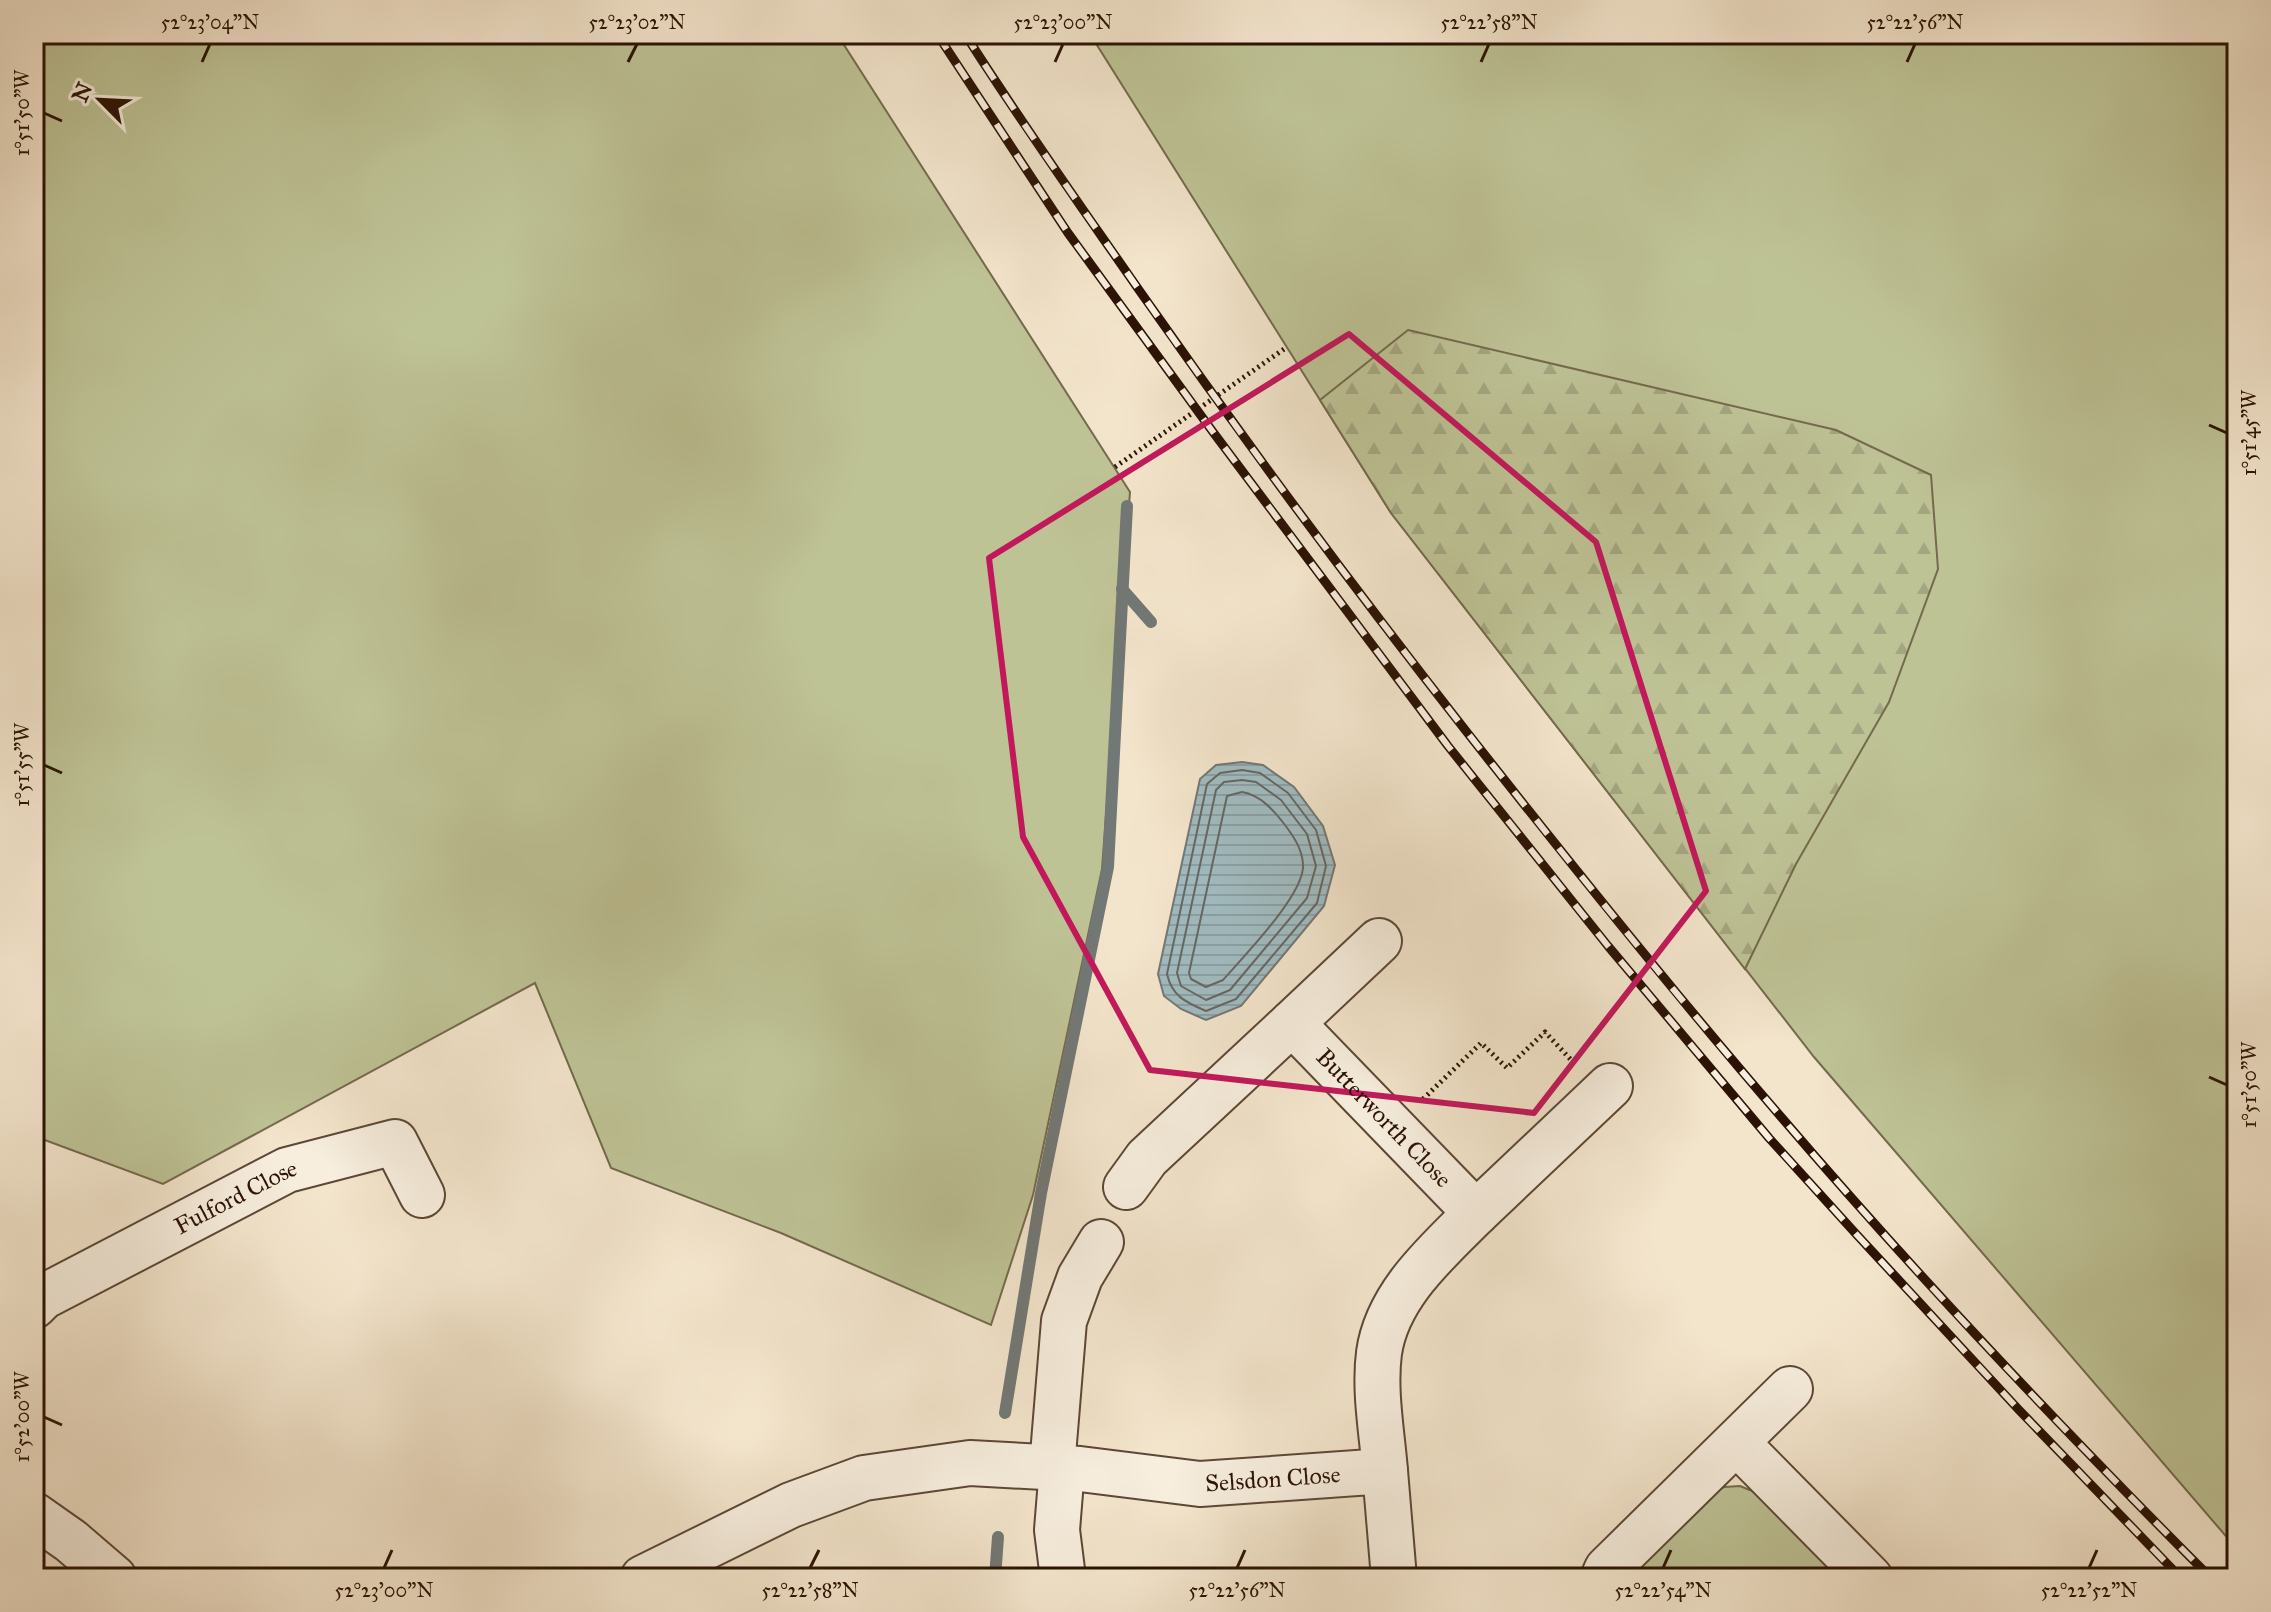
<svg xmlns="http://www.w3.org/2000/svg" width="2271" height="1612" font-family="'IM FELL Great Primer',serif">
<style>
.green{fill:#bec396;stroke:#746a4d;stroke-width:2}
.forest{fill:url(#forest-firs);stroke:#746a4d;stroke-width:2}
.water{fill:url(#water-rules);stroke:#727876;stroke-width:2}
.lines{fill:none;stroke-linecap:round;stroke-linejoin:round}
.shore{stroke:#666763;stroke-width:2}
.stream{stroke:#727876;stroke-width:12}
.street-casing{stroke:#5d4736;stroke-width:48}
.path{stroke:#2b1204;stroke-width:5;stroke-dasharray:2 4;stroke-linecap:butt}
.street{stroke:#f7eede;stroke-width:44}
.rail-casing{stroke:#2b1204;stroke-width:9}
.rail{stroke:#f7eede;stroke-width:6;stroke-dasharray:18;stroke-linecap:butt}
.marked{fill:none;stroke:#c2185b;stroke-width:6;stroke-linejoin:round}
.ticks{fill:none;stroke:#2b1204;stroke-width:3}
.labels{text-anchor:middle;stroke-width:6;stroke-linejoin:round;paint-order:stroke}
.street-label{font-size:24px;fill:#2b1204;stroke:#f7eede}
.neatline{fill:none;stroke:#2b1204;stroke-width:3}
.ticks-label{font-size:20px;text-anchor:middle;fill:#2b1204}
</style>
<defs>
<pattern id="forest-firs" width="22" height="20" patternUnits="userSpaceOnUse" patternTransform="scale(2)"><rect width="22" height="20" fill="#bec396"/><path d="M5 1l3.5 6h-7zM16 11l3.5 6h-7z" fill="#a3a680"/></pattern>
<pattern id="water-rules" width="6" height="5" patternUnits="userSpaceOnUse" patternTransform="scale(2)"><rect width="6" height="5" fill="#a1bcc2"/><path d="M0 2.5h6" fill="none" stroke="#8ba1a5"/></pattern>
</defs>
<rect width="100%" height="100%" fill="#f3e5cc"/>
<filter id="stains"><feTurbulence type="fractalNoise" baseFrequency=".0025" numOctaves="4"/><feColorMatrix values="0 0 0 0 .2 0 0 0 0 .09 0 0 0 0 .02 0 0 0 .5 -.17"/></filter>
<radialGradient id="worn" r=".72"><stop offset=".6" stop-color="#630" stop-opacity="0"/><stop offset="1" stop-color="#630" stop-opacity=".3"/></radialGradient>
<!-- green -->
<g class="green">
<polygon points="34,34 837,34 1130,492 1102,869 1033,1195 991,1325 781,1233 611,1168 535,983 163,1184 34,1136"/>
<polygon points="1090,34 2237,34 2237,1549 1814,1057 1391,513"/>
<polygon points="1740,1486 1757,1493 1840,1578 1629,1578 1707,1496 1724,1487"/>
</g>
<!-- forest -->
<polygon class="forest" points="1408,330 1836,430 1931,475 1938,569 1889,702 1796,864 1745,969 1391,513 1320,400"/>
<!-- water -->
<polygon class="water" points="1242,762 1263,765 1294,787 1323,826 1335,865 1324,906 1241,1006 1206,1020 1181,1009 1164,996 1158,974 1200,779 1216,765"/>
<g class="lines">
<!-- shore -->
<g class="shore">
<path d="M1242,770L1260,773L1288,793L1316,830L1326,866L1317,903L1236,999L1206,1011C1185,1002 1172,996 1167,974L1207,784L1220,773Z"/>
<polygon points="1242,780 1256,782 1281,800 1307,834 1316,866 1307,898 1230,990 1206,1000 1181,986 1177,973 1216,790 1224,782"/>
<path d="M1242,792C1261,795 1274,811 1285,825C1294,837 1302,849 1303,864C1306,893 1243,957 1223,980L1206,987L1191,979L1189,973L1227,796Z"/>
</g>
<!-- stream -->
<g class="stream">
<polyline points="1122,589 1151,622"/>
<polyline points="1005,1413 1041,1193 1108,867 1127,506"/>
<polyline points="995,1578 998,1537"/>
</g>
<defs>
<g id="street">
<polyline points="1292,1023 1379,941"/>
<path id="s1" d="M1126,1187L1147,1158L1292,1023L1476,1213C1437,1252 1387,1295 1379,1353C1374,1391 1382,1433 1385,1471"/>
<polyline points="1476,1213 1610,1086"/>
<path id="s2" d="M34,1306L43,1297L287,1170L395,1142L422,1195"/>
<polyline points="1737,1443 1870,1578"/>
<polyline points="1052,1467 1064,1321 1080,1277 1101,1242"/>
<polyline points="1062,1468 1057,1530 1063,1578"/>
<polyline points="34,1515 71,1541 114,1578"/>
<path id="s3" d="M643,1578L791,1505L864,1478L970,1463L1080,1469L1200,1484L1385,1471L1394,1578"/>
<polyline points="1603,1578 1607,1569 1790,1389"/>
</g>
</defs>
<!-- street casing -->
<use href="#street" class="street-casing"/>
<!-- path -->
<g class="path">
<polyline points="1115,467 1287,347"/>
<polyline points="1423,1099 1481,1043 1507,1068 1545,1032 1573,1062"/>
</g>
<!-- street -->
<use href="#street" class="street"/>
<defs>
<g id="rail">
<polyline points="937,34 1068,233 1213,432 1448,746 1608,946 1769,1138 1857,1235 2019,1410 2181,1578"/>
<path d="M965,34C1020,121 1080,205 1139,290C1244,440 1353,587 1466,731C1569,862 1673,992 1782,1118C1918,1277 2063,1430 2211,1578"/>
</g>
</defs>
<!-- rail casing -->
<use href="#rail" class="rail-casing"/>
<!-- rail -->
<use href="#rail" class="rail"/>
</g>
<!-- marked area -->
<path class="marked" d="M1349,334L1596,542L1706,891L1534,1113L1150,1070L1023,837L989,558Z"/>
<!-- ticks -->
<path class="ticks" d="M202,62L210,44M628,62L637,44M1055,62L1063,44M1481,62L1489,44M1907,62L1915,44M44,113L62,121M2209,425L2227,433M44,765L62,773M2209,1077L2227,1085M44,1417L62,1425M384,1568L392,1550M810,1568L819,1550M1237,1568L1245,1550M1663,1568L1671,1550M2089,1568L2097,1550"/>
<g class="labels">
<!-- street labels -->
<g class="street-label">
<text dy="8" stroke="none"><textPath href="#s1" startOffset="366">Butterworth Close</textPath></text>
<text dy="8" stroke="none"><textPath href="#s2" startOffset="230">Fulford Close</textPath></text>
<text dy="8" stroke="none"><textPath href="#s3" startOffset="654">Selsdon Close</textPath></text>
</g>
</g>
<!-- margin -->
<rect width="2271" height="1612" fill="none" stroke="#f3e5cc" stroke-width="88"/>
<!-- north arrow -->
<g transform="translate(100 100) rotate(294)" stroke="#f7eede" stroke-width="6" paint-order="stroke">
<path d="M0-6L14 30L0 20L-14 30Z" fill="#2b1204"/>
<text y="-12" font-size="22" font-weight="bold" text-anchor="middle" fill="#2b1204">N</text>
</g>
<rect x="44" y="44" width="2183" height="1524" class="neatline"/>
<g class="ticks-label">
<text x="210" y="29">52°23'04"N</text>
<text x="637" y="29">52°23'02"N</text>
<text x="1063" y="29">52°23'00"N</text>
<text x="1489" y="29">52°22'58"N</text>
<text x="1915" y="29">52°22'56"N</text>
<text transform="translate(22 113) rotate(-90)" y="7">1°51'50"W</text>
<text transform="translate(2249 433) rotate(-90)" y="7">1°51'45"W</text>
<text transform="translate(22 765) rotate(-90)" y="7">1°51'55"W</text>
<text transform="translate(2249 1085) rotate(-90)" y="7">1°51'50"W</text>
<text transform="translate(22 1417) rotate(-90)" y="7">1°52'00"W</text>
<text x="384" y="1597">52°23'00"N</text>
<text x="810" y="1597">52°22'58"N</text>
<text x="1237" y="1597">52°22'56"N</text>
<text x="1663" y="1597">52°22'54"N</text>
<text x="2089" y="1597">52°22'52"N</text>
</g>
<rect width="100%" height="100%" filter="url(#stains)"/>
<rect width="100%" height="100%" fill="url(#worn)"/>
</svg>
